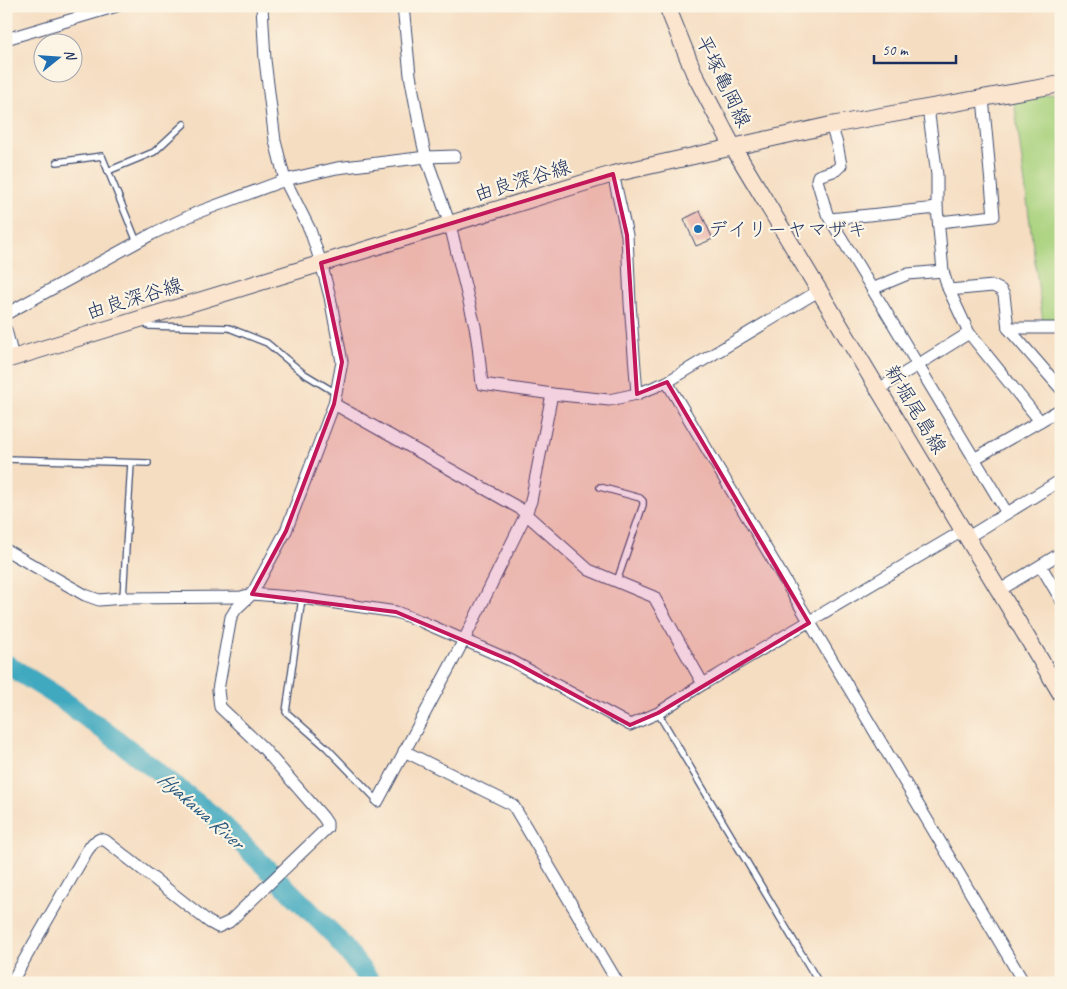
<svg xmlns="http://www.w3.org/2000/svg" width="1067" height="989" font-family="Caveat,'Klee One',sans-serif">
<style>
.green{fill:#a9d27e;stroke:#62806e}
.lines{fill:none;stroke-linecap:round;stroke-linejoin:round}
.river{stroke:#3fa9bf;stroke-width:20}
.building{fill:#e5a5a0}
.service-casing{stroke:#3c496d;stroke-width:8}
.minor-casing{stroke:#3c496d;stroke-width:13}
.secondary-casing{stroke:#3c496d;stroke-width:18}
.service{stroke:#fff;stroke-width:5.5}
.minor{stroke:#fff;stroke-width:11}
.secondary{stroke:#fce5cf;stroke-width:16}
.marked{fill:#c2185b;fill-opacity:0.2;stroke:#c2185b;stroke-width:4;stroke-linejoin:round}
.poi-dot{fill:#1f6fb2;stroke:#fcf5e5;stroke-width:2}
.labels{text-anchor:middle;stroke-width:4.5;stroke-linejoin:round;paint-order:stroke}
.street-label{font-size:20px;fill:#1b2f5e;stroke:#fcf5e5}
.poi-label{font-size:20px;fill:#1b2f5e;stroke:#fcf5e5;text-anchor:start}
.water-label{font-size:21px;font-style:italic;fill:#285a80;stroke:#fcf5e5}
</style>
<rect width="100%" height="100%" fill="#fcf5e5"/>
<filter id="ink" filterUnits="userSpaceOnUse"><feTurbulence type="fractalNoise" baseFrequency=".02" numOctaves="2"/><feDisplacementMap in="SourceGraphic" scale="10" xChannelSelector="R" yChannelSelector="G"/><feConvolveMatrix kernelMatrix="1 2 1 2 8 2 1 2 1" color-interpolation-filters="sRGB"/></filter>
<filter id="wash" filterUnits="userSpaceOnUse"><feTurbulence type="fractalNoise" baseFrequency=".0096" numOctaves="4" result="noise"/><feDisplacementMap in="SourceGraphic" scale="20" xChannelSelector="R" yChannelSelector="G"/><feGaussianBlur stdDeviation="1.12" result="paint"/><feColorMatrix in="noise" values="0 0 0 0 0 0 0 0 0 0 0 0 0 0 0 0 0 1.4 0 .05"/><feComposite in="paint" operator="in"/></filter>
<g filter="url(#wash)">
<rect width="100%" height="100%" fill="#f5ddc1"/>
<!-- green -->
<polygon class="green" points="1061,92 1061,324 1043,323 1014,100"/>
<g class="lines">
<!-- river -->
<polyline class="river" points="6,664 57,696 121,743 216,818 335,936 372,983"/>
</g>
<g id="blocks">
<!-- building -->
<polygon class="building" points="700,211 713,239 696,246 684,219"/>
</g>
</g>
<g filter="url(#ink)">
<use href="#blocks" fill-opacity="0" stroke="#3c496d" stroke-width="1"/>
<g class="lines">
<defs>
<g id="service">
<polyline points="57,162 102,156 137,242"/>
<polyline points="108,171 154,152 184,124"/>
<polyline points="142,321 149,326 229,328 267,343 303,373 336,393"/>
<polyline points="6,459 148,463"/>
<polyline points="600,487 640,498 643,501 643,505 617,581"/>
<polyline points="123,598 131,463"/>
<polyline points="302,598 286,712 327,748 378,801"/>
<polyline points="658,713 819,983"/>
</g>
<g id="minor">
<polyline points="403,6 410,75 422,140 426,157 450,225 475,326 478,346 482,384 552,394 609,400 637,394 667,382 820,290"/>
<polyline points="6,39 117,6"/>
<polyline points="928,108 937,175 937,208 943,271 948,288 969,333 1040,421"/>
<polyline points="831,125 837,144 841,165 836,170 818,176 817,180 827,214 1007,513"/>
<polyline points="613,174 627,235 630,303 637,394"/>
<polyline points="830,219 937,208"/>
<polyline points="939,222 994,216 983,98"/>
<polyline points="872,289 908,274 943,271"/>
<polyline points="949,290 993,286 1001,290 1004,295 1008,328 1061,389"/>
<polyline points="6,314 152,234 196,213 285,180 337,168 426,157 455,156"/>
<polyline points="1008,328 1061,328"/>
<polyline points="6,330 13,357"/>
<polyline points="667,382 1024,983"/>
<polyline points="879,389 969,333"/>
<polyline points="334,404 519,508 589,570 654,597 703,684"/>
<polyline points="974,459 1061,409"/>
<polyline points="968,537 1061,480"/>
<polyline points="6,550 85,595 99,600 123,598 241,597 252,594 302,598 396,612 420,621 512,661 630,725 658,713 703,684 964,530"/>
<polyline points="1041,566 1061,600"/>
<polyline points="1000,590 1061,553"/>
<polyline points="404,751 513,805 618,983"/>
<polyline points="378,801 464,640 526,514 531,501 552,394"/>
<polyline points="11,983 87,851 93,843 100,839 106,841 209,922 218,927 229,922 327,828 327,823 323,817 264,749 220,707 218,690 231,617 236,609 252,594 286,531 334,404 342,362 330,297 321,263 310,230 285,180 275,141 265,60 262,6"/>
</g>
<g id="secondary">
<polyline points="667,6 694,73 733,147 1061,694"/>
<polyline points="6,360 613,174 831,125 1061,84"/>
</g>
</defs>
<!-- service casing -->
<use href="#service" class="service-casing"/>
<!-- minor casing -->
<use href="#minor" class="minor-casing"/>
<!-- secondary casing -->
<use href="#secondary" class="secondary-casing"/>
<!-- service -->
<use href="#service" class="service"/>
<!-- minor -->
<use href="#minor" class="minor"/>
<!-- secondary -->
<use href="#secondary" class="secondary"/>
</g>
</g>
<!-- marked area -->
<path class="marked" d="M613,174L627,235L637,394L667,382L809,623L658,713L630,725L512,661L396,612L252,594L286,531L334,404L342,362L321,263Z"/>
<!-- markers -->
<circle class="poi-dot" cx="698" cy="229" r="5"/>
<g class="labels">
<!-- street labels -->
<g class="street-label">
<text transform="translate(724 81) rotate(64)" y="7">平塚亀岡線</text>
<text transform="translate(522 180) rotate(-17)" y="7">由良深谷線</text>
<text transform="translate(134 298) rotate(-17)" y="7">由良深谷線</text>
<text transform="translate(916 409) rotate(59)" y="7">新堀尾島線</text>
</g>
<!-- poi labels -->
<g class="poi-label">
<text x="708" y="236">デイリーヤマザキ</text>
</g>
<!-- water labels -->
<g class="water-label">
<text transform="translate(201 810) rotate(41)" y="7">Hyakawa River</text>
</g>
</g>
<!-- margin -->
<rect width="1067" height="989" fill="none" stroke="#fcf5e5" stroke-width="25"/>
<!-- north arrow -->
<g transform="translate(58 58) rotate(73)"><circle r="24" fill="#fcf5e5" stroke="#a2a6af"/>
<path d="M0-4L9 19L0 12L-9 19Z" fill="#1f6fb2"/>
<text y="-8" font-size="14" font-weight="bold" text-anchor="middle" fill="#1b2f5e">N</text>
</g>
<!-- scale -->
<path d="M874 55v8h82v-8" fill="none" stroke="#1b2f5e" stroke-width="2.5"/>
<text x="882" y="55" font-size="15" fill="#1b2f5e" stroke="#fcf5e5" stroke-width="4" paint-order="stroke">50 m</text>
</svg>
